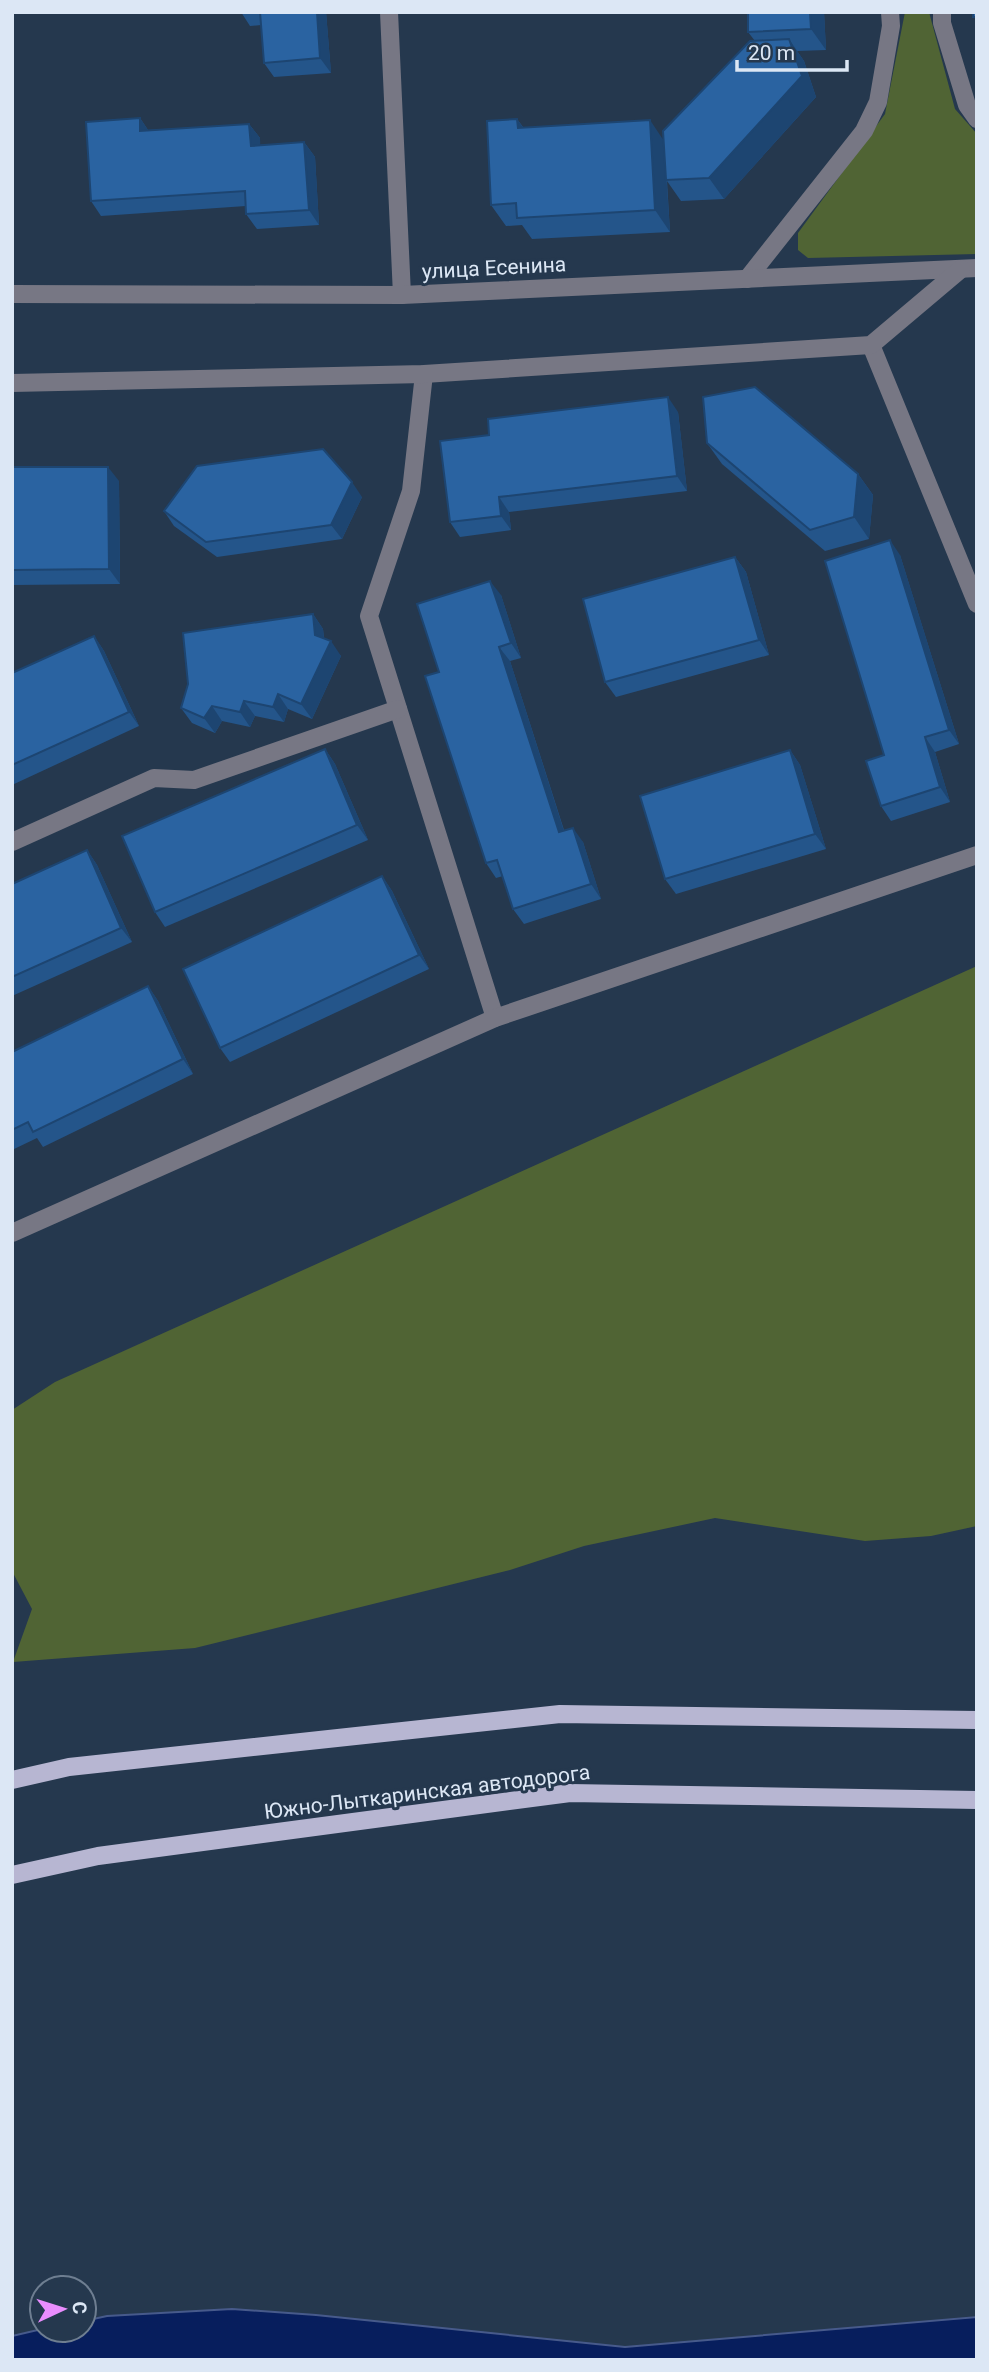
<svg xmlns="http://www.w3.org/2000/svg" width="989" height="2372" font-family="Roboto,sans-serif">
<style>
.green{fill:#506434}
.water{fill:#071e5d;stroke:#475a8b;stroke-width:2}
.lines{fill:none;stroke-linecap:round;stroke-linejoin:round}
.minor{stroke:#777784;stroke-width:18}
.major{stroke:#b7b6d2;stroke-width:18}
.wall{fill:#24558a}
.shaded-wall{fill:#1d4571}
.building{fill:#2a63a1;stroke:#1d4571;stroke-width:2}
.labels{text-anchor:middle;stroke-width:6;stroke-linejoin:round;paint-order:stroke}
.street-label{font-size:21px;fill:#dce7f5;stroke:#25384e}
</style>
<rect width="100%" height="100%" fill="#25384e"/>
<!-- green -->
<g class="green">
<polygon points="905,12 929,12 955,109 977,134 977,254 808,258 798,250 798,233 885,114"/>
<polygon points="977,966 977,1526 931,1536 865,1541 715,1518 584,1546 510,1570 195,1648 13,1662 32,1609 12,1571 12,1410 55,1382"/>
</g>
<!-- water -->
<polygon class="water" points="232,2309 316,2315 625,2347 977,2317 977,2360 12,2360 12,2336 42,2329 84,2330 84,2321 107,2316"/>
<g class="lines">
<!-- minor -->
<g class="minor">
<polyline points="389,12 402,295"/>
<polyline points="942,12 942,23 967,105 977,119"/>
<polyline points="747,279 864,131 878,102 891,26 890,12"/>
<polyline points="12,294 402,295 977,268"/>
<polyline points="871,345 977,604"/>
<polyline points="424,374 411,491 369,616 495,1018"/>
<polyline points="12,383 424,374 871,345 961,269"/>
<polyline points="12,842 154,778 194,780 398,709"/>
<polyline points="12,1233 495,1018 977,855"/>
</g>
<!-- major -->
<g class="major">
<polyline points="12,1780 69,1767 560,1714 977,1720"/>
<polyline points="12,1875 98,1856 570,1793 977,1800"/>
</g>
</g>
<!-- wall -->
<g class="wall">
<polygon points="241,12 326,12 331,73 274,77 264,63 261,25 250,26"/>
<polygon points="748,12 824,12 826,50 797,51 804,61 816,97 724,199 681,201 667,181 670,232 532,239 522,225 506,226 491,205 517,119 523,127 664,140 755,41 748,32"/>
<polygon points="140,118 148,130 249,124 260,138 260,145 304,142 315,157 319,225 257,229 246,214 246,206 101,216 91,201"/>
<polygon points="678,412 687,491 509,512 511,530 460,537 450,522 440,441"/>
<polygon points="707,443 858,474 873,495 869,539 825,551 722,464"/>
<polygon points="12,467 119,481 120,584 12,585"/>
<polygon points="362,497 342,539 217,557 174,526 164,511"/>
<polygon points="900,555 959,744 935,752 950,802 891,821 881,806"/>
<polygon points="735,557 746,572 769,655 616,697 605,682"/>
<polygon points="501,595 521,658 510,661 564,830 583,842 601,899 524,924 513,909 503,876 496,878 486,863 439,672"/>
<polygon points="313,614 323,629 324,638 341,656 312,719 288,709 284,722 255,716 250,727 222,721 215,733 192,723 181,708"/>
<polygon points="94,636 104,651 139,726 12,785 12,673"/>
<polygon points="325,749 335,764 368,840 165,927 155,912"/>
<polygon points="790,750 800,765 826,849 676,894 665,879"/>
<polygon points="87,850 97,865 132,942 12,996 12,884"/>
<polygon points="382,876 392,891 429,969 230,1062 220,1048"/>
<polygon points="148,986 158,1001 193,1074 43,1147 37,1138 12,1150 12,1052"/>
</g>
<!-- shaded-wall -->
<g class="shaded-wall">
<polygon points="317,12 326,12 331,73 320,58"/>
<polygon points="810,12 824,12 826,50 811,29"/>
<polygon points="789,39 804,61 816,97 724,199 709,178"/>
<polygon points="140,118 150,133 140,131"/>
<polygon points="517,119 532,140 518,128"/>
<polygon points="650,120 664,141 670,232 655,210"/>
<polygon points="249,124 260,138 261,161 251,146"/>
<polygon points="304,142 315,157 319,225 309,210"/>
<polygon points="668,397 678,412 687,491 677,476"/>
<polygon points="108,467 119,481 120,584 109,569"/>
<polygon points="858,474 873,495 869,539 854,517"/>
<polygon points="352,482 362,497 342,539 331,525"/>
<polygon points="499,497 509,512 511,530 501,516"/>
<polygon points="890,540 900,555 959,744 949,730"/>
<polygon points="735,557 746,572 769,655 759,640"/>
<polygon points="490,581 501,595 521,658 511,643"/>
<polygon points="313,614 323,629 325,650 315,635"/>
<polygon points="94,636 104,651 139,726 129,712"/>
<polygon points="331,641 341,656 312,719 301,704"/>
<polygon points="499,647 510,661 569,847 559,832"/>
<polygon points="278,694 288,709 284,722 273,707"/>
<polygon points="244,701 255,716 250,727 240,712"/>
<polygon points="212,706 222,721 215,733 204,718"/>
<polygon points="925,737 935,752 950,802 940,787"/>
<polygon points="325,749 335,764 368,840 357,825"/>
<polygon points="790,750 800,765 826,849 815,834"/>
<polygon points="573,828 583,842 601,899 591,884"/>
<polygon points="87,850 97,865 132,942 121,928"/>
<polygon points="382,876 392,891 429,969 419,955"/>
<polygon points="148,986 158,1001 193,1074 183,1059"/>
</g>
<!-- building -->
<g class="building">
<polygon points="260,12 317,12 320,58 264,63"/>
<polygon points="748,12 810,12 811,29 748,32"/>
<rect x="973" y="12" width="4" height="5"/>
<polygon points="789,39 802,76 709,178 666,180 663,131 750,41"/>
<polygon points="140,118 140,131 249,124 251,146 304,142 309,210 246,214 245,191 91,201 86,122"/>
<polygon points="517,119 518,128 650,120 655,210 517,218 516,203 491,205 487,121"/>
<polygon points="755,387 858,474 854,517 810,530 707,443 703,397"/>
<polygon points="668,397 677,476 499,497 501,516 450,522 440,441 489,435 488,419"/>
<polygon points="323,449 352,482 331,525 206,542 164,511 197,466"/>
<polygon points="12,467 108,467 109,569 12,570"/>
<polygon points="890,540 949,730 925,737 940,787 881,806 866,761 884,755 825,561"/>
<polygon points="735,557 759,640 605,682 583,599"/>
<polygon points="490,581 511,643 499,647 559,832 573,828 591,884 513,909 497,860 486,863 425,676 439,672 417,604"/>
<polygon points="313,614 315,635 331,641 301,704 278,694 273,707 244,701 240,712 212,706 204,718 181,708 188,684 183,633"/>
<polygon points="94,636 129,712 12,765 12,673"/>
<polygon points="325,749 357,825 155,912 122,836"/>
<polygon points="790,750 815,834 665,879 640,796"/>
<polygon points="87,850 121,928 12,977 12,884"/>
<polygon points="382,876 419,955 220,1048 183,969"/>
<polygon points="148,986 183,1059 33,1132 28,1122 12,1130 12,1052"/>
</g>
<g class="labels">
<!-- street labels -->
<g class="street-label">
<text transform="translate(494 268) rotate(-3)" y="7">улица Есенина</text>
<text transform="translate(427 1792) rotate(-7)" y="7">Южно-Лыткаринская автодорога</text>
</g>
</g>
<!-- border -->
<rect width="989" height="2372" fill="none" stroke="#dce7f5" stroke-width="28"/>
<!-- north arrow -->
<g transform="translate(63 2309) rotate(86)"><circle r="33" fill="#25384e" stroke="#6e7e91" stroke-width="2"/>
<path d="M0-5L12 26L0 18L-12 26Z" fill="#e98dfe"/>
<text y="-10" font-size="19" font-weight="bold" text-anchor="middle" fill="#dce7f5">С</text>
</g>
<!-- scale -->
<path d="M737 60v10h110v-10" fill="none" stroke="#dce7f5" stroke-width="3.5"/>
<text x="748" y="60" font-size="21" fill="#dce7f5" stroke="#25384e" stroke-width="5" paint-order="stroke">20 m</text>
</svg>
